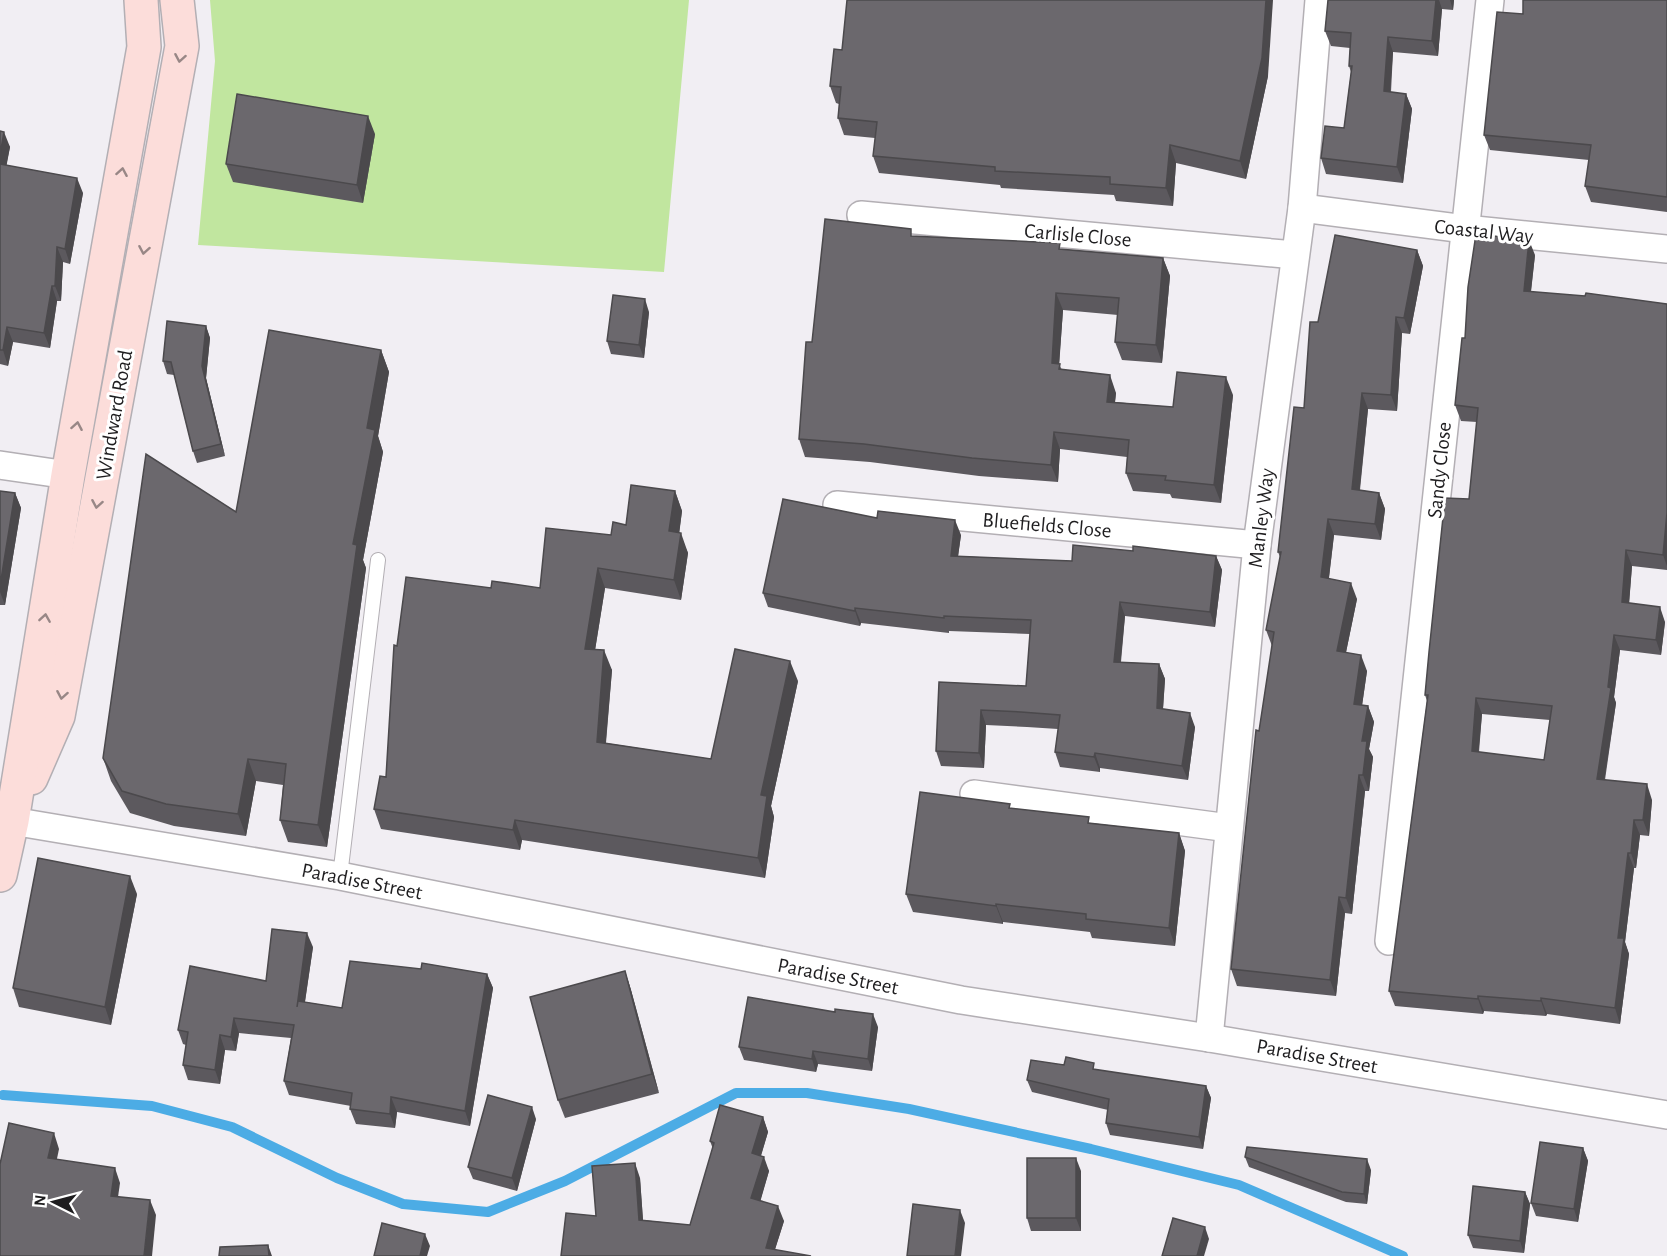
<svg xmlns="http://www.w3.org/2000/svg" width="1667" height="1256" font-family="'Alegreya Sans',sans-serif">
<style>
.pitch{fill:#c1e69f}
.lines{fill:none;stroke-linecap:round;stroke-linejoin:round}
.stream{stroke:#4cace5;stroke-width:10}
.lane-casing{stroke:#b3afb4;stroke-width:16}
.street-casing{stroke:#b3afb4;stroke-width:30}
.secondary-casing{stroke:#b3afb4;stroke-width:36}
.lane{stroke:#fff;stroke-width:14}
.street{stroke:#fff;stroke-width:27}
.secondary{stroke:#fcddda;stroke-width:33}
.wall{fill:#5c595e;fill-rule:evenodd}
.shaded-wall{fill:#4b494c}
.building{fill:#6b686d;stroke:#4b494c;stroke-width:1.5;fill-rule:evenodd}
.oneway{stroke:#988786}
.labels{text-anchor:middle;stroke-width:6;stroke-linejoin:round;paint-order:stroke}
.street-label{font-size:21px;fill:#1e1d1f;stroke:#fff}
</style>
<rect width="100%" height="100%" fill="#f1eef3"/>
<!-- pitch -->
<polygon class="pitch" points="210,0 689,0 664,272 198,245 215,61"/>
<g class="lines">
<!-- stream -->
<polyline class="stream" points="3,1095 152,1106 232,1127 337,1178 403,1204 488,1212 565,1181 736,1093 807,1093 909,1109 1091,1149 1239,1185 1403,1256"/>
<defs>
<polyline id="lane" points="340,876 378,560"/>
<g id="street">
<polyline points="1302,208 1465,229 1667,249"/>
<polyline points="861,215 1295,255"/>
<polyline points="0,465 68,475"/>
<polyline points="837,505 1257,545"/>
<polyline points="974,794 1229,828"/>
<polyline points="12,821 340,876 961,1000 1209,1038 1667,1115"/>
<polyline points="1389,941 1490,0"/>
<polyline points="1209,1038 1257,545 1302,208 1319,0"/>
</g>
<g id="secondary">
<polyline points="31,778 58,716 182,46 177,0"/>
<polyline points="0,875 12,821 68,475 144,47 141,0"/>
</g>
</defs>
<!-- lane casing -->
<use href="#lane" class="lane-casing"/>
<!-- street casing -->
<use href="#street" class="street-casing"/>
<!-- secondary casing -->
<use href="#secondary" class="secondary-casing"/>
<!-- lane -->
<use href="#lane" class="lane"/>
<!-- street -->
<use href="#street" class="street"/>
<!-- secondary -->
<use href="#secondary" class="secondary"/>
</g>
<!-- wall -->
<g class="wall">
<polygon points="1328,0 1454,0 1453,10 1442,9 1438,56 1393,52 1391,92 1406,94 1412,109 1403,183 1326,174 1321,158 1344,128 1351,72 1349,66 1350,48 1331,46 1325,31"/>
<polygon points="1667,0 1667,212 1591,202 1585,186 1589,160 1490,150 1484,135 1523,14"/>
<polygon points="1268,76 1246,179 1176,163 1173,206 1116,201 1114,195 1001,188 1000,185 879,173 873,156 875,138 844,135 838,118 839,104 836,103 830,86"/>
<polygon points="0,131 10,147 6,166 83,193 70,264 63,262 61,301 57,301 50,348 13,342 8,366 0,364"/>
<polygon points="375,134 363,203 233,182 226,164"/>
<polygon points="914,236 1163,258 1170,276 1162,363 1122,360 1115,342 1118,315 1063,310 1059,364 1062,370 1116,393 1115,402 1173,407 1233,395 1221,503 1172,498 1170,494 1133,491 1126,473 1127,457 1060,449 1058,482 979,476 870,462 805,457 799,439"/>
<polygon points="1417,250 1423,266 1410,334 1402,333 1397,411 1368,409 1360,490 1379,493 1385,509 1381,540 1334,535 1329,578 1357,599 1346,652 1367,671 1362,705 1368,706 1374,722 1369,749 1373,757 1369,791 1365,791 1352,914 1345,913 1336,996 1237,986 1231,969 1259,731 1272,646 1266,630 1280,557 1278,552 1304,408 1318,322"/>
<path d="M1535,255L1531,292L1667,304V570L1632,566L1629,603L1665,622L1661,655L1620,650L1614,697L1616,703L1605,780L1652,800L1649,836L1640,835L1636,868H1634L1625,942L1629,954L1620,1024L1547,1014L1546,1016L1484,1011L1483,1014L1395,1006L1389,991L1427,701L1425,695L1469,499L1477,422L1461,421L1455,405L1465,338ZM1482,714L1550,720L1544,760L1479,752Z"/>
<polygon points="649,312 644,358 611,354 607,341"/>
<polygon points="206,326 210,338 206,378 225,456 197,463 193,451 174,375 167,374 163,361"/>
<polygon points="381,350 389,372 378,436 383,452 363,560 366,568 327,847 288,842 280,820 283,785 256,781 246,836 174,826 130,813 111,781 103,758 236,512"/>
<polygon points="0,491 15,493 21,508 5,605 0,605"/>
<polygon points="675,491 682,511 679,533 688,553 681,600 605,588 595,650 612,670 606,743 711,759 798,681 771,806 774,817 765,878 522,840 520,850 381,829 374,809 386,777 397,646 491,588 540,588 611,535"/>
<polygon points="961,535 958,556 1072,561 1133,551 1216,556 1222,570 1215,627 1125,616 1121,662 1159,664 1165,679 1163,709 1195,727 1188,780 1100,768 1100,772 1060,767 1055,752 1058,729 1027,727 986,725 984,768 941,766 936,751 939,682 1026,686 1030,634 949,631 949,633 861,623 860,626 768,607 763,593"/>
<polygon points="1011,808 1091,823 1179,833 1185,851 1175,946 1092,938 1090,932 1003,922 1003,924 913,912 906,894"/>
<polygon points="137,894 111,1025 19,1007 13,988"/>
<polygon points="313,947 305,1002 342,1008 421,969 487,974 493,988 470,1126 397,1112 395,1128 356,1124 350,1109 351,1106 289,1095 284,1081 291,1038 239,1033 236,1051 225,1050 220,1084 188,1080 183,1065 186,1045 183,1044 178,1030 266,981"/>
<polygon points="625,971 631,990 659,1093 565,1118 558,1100"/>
<polygon points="878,1027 872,1071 818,1064 816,1072 744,1060 739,1047"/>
<polygon points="1097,1070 1206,1086 1211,1098 1203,1149 1110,1135 1106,1123 1108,1110 1032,1092 1027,1080"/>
<polygon points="763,1117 768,1132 761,1156 769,1171 760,1201 784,1221 775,1249 596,1216 640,1178 643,1220 690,1225 713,1149 710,1141"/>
<polygon points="536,1119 517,1191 473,1179 468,1167"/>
<polygon points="1583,1148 1588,1161 1578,1222 1536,1216 1531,1203"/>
<polygon points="1245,1157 1371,1170 1367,1204 1346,1202 1249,1167"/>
<polygon points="1081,1171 1081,1231 1031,1231 1027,1218"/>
<polygon points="1525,1192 1530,1204 1524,1253 1473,1248 1468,1235"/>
</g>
<!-- shaded-wall -->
<g class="shaded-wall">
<polygon points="1266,0 1273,0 1268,76 1246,179 1240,161"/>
<polygon points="1436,0 1439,0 1442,9 1438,56 1432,41"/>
<polygon points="1450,0 1454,0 1453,10"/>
<polygon points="1388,37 1393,52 1389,107 1384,91"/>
<polygon points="1406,94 1412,109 1403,183 1397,167"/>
<polygon points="368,116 375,134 363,203 357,185"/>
<polygon points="4,132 10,147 4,179 0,168 0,155"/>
<polygon points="1170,145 1176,163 1173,206 1166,188"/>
<polygon points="77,178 83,193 70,264 65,249"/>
<polygon points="1529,240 1535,255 1529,307 1524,291"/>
<polygon points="57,247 63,262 61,301 55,286"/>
<polygon points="1417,250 1423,266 1410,334 1404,318"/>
<polygon points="1163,258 1170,276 1162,363 1156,345"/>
<polygon points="52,286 57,301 50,348 44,333"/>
<polygon points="1056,293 1063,310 1058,381 1052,363"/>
<polygon points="645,299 649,312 644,358 639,345"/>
<polygon points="1396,317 1402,333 1397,411 1391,395"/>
<polygon points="206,326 210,338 206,378 225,456 221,444 202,366"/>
<polygon points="7,327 13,342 8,366 3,350"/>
<polygon points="381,350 389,372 378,436 383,452 363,560 366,568 327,847 318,825 367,428"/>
<polygon points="1110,375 1116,393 1113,419 1107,402"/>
<polygon points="1226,377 1233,395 1221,503 1214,485"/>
<polygon points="1362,393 1368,409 1358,505 1352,489"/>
<polygon points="1054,432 1060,449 1058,482 1051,465"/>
<polygon points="675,491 682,511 677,551 669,531"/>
<polygon points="15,493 21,508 5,605 0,592 0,586"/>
<polygon points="1379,493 1385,509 1381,540 1375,524"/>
<polygon points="1667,513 1667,566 1663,555"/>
<polygon points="1328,519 1334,535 1327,593 1321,577"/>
<polygon points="955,520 961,535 956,571 951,556"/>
<polygon points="681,533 688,553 681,600 674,580"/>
<polygon points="1626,550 1632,566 1628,617 1622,602"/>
<polygon points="1216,556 1222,570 1215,627 1210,612"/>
<polygon points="598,568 605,588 592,669 585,649"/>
<polygon points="1351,583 1357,599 1343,667 1337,651"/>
<polygon points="1120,602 1125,616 1119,677 1114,662"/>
<polygon points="1660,607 1665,622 1661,655 1656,640"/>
<polygon points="855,608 861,623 860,626 855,611"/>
<polygon points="1614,635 1620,650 1614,697 1616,703 1602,795 1597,779"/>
<polygon points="604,650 612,670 604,762 597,742"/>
<polygon points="1361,655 1367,671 1360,720 1354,704"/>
<polygon points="790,661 798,681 771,806 774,817 765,878 758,858 761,795"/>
<polygon points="1159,664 1165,679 1162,723 1157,708"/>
<polygon points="1476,698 1482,714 1477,767 1472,751"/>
<polygon points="1368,706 1374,722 1369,749 1373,757 1369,791 1363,775 1362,741"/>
<polygon points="981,710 986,725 984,768 979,753"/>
<polygon points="1190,713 1195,727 1188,780 1182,766"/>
<polygon points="1095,753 1100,768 1100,772 1094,757"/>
<polygon points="248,759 256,781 246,836 238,814"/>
<polygon points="1359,775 1365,791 1352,914 1346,898"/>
<polygon points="1647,784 1652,800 1649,836 1643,820"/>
<polygon points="515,820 522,840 520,850 513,830"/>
<polygon points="1634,820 1640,835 1636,868 1631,853"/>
<polygon points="1179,833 1185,851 1175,946 1169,928"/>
<polygon points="1628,853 1634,868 1625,942 1629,954 1620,1024 1615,1008 1618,938"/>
<polygon points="130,876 137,894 111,1025 105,1007"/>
<polygon points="1339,897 1345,913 1336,996 1330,980"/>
<polygon points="996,904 1003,922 1003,924 996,906"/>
<polygon points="307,933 313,947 302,1021 297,1007"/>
<polygon points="625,971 631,990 659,1093 652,1074"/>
<polygon points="487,974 493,988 470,1126 465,1111"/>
<polygon points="1478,996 1484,1011 1483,1014 1478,999"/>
<polygon points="1541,998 1547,1014 1546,1016 1541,1001"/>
<polygon points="873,1014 878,1027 872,1071 868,1059"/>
<polygon points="234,1018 239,1033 236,1051 231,1037"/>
<polygon points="220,1035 225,1050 220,1084 215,1070"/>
<polygon points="813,1051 818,1064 816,1072 812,1059"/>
<polygon points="1206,1086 1211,1098 1203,1149 1199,1137"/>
<polygon points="391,1097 397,1112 395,1128 390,1114"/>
<polygon points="532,1107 536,1119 517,1191 512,1178"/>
<polygon points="763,1117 768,1132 757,1168 752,1153"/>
<polygon points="54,1133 59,1149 54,1173 48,1158"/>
<polygon points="1583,1148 1588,1161 1578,1222 1574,1209"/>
<polygon points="764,1157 769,1171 757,1213 751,1198"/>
<polygon points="1076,1158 1081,1171 1081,1231 1076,1218"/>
<polygon points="1367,1159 1371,1170 1367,1204 1364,1194"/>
<polygon points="635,1163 640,1178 644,1235 639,1220"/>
<polygon points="115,1168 120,1183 116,1211 111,1196"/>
<polygon points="1525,1192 1530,1204 1524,1253 1520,1241"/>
<polygon points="150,1200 156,1215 152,1256 144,1256"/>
<polygon points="778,1206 784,1221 773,1256 766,1248"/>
<polygon points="960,1210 965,1223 961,1256 955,1256"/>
<polygon points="1205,1227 1209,1239 1204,1256 1197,1256"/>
<polygon points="425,1234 430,1246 427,1256 420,1256"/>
<polygon points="268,1245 272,1256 269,1256"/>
</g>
<!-- building -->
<g class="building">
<polygon points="847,0 1266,0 1262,58 1240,161 1170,145 1166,188 1110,184 1110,177 995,171 995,167 873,156 877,122 838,118 841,87 830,86 834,49 842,50"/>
<polygon points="1328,0 1436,0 1432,41 1388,37 1384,91 1406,94 1397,167 1321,158 1325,126 1344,128 1352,66 1349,66 1351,33 1325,31"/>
<polygon points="1523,0 1667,0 1667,197 1585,186 1591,145 1484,135 1497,12 1523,14"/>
<polygon points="237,94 368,116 357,185 226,164"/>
<polygon points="0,131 4,132 0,155"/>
<polygon points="0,164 77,178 65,249 57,247 55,286 52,286 44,333 7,327 3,350 0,350"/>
<polygon points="825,219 911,229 911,236 1060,243 1059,249 1163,258 1156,345 1115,342 1119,298 1056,293 1052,363 1060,364 1059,369 1110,375 1107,402 1173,407 1177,372 1226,377 1214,485 1165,480 1166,476 1126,473 1129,440 1054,432 1051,465 972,458 864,444 799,439 806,342 812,342"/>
<path d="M1476,234L1529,240L1524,291L1585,296L1586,293L1667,304V513L1663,555L1626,550L1622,602L1660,607L1656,640L1614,635L1608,687L1611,688L1597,779L1647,784L1643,820H1634L1631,853H1628L1618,938H1624L1615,1008L1541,998V1001L1478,996V999L1389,991L1428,695H1425L1429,652L1445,498L1469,499L1478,408L1455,405L1462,338H1465L1468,287ZM1476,698L1552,706L1544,760L1472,751Z"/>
<polygon points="1335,235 1417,250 1404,318 1396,317 1391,395 1362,393 1352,489 1379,493 1375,524 1328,519 1321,577 1351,583 1337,651 1361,655 1354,704 1368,706 1362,741 1367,741 1363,775 1359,775 1346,898 1339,897 1330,980 1231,969 1256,730 1259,731 1274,632 1266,630 1281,552 1278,552 1294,407 1304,408 1310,322 1318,322"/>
<polygon points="613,295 645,299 639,345 607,341"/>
<polygon points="167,321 206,326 202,366 221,444 193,451 171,362 163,361"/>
<polygon points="269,330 381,350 367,428 375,430 353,544 357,545 318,825 280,820 286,764 248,759 238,814 166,804 122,791 103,758 146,454 236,512"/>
<polygon points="631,485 675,491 669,531 681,533 674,580 598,568 585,649 604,650 597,742 711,759 735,649 790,661 761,795 767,796 758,858 515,820 513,830 374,809 380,776 386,777 394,645 397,646 406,577 491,588 492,581 540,588 546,528 611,535 613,522 626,525"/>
<polygon points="0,491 15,493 0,586"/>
<polygon points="783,499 877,518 878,511 955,520 951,556 1072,561 1073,545 1133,551 1133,546 1216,556 1210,612 1120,602 1114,662 1159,664 1157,708 1190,713 1182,766 1095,753 1094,757 1055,752 1060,715 1021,712 981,710 979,753 936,751 939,682 1026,686 1031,620 944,616 944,618 855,608 855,611 763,593"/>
<polygon points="920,792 1010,804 1009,808 1089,817 1088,823 1179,833 1169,928 1086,919 1086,914 996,904 996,906 906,894"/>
<polygon points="38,858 130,876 105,1007 13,988"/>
<polygon points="272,929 307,933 297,1007 298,1001 342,1008 350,961 421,969 422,963 487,974 465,1111 391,1097 390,1114 350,1109 352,1093 284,1081 294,1025 234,1018 231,1037 220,1035 215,1070 183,1065 188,1032 178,1030 190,966 266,981"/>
<polygon points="625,971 652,1074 558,1100 530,997"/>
<polygon points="748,997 835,1012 835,1009 873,1014 868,1059 813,1051 812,1059 739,1047"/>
<polygon points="1066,1057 1094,1063 1093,1069 1206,1086 1199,1137 1106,1123 1109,1099 1027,1080 1031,1060 1064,1065"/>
<polygon points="488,1095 532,1107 512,1178 468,1167"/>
<polygon points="720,1105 763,1117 752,1153 764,1157 751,1198 778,1206 766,1248 811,1256 561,1256 566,1213 596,1216 592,1166 635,1163 639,1220 690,1225 714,1143 710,1141"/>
<polygon points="9,1123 54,1133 48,1158 115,1168 111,1196 150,1200 144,1256 0,1256 0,1164"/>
<polygon points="1540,1142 1583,1148 1574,1209 1531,1203"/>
<polygon points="1247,1147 1367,1159 1364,1194 1342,1192 1245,1157"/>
<rect x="1027" y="1158" width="49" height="60"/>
<polygon points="1473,1186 1525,1192 1520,1241 1468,1235"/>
<polygon points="913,1204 960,1210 955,1256 907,1256"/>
<polygon points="1173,1218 1205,1227 1197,1256 1162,1256"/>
<polygon points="382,1223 425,1234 420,1256 374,1256"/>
<polygon points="268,1245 269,1256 219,1256 220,1247"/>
</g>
<!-- one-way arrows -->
<defs><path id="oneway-chevron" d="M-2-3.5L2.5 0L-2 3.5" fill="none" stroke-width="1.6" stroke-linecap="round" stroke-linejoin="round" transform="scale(1.5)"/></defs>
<g class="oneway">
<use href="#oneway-chevron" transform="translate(180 58) rotate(100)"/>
<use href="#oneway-chevron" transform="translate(122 172) rotate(-80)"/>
<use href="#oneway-chevron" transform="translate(144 250) rotate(100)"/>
<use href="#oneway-chevron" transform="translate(77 426) rotate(-80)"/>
<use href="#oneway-chevron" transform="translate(97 504) rotate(100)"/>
<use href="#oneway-chevron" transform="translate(45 618) rotate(-81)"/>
<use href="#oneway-chevron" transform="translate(62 695) rotate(100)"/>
</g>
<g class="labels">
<!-- street labels -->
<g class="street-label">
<text transform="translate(1484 231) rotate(6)" y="7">Coastal Way</text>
<text transform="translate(1078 235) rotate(5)" y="7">Carlisle Close</text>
<text transform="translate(114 415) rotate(-80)" y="7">Windward Road</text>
<text transform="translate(1439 470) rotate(-84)" y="7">Sandy Close</text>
<text transform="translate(1261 518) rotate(-83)" y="7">Manley Way</text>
<text transform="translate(1047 525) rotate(5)" y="7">Bluefields Close</text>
<text transform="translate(362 881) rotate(11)" y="7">Paradise Street</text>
<text transform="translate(838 976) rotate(11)" y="7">Paradise Street</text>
<text transform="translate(1317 1056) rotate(10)" y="7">Paradise Street</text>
</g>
</g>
<!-- north arrow -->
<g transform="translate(54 1202) rotate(276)" stroke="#ffffff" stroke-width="4.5" paint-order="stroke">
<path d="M0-4.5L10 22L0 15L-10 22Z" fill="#1e1d1f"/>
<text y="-9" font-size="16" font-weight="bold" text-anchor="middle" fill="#1e1d1f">N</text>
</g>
</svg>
